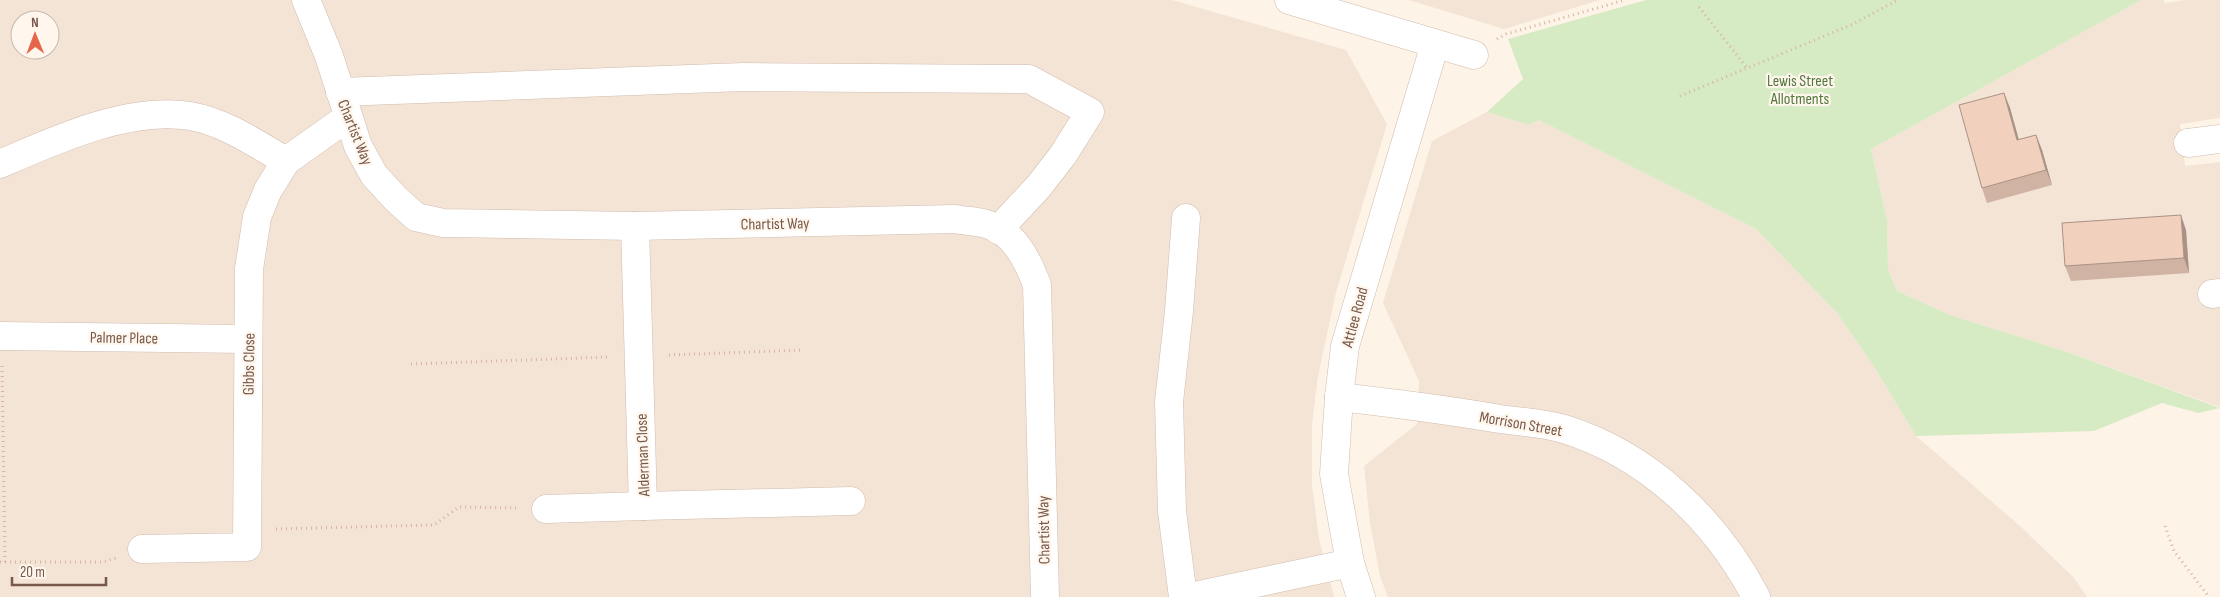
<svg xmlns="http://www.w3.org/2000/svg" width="2220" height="597" font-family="'Sofia Sans Condensed',sans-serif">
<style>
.residential{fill:#f4e4d5;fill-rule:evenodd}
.green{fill:#d6ebc4}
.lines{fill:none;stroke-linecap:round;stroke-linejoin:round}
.minor-casing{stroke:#d1bcae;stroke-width:29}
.path{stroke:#d8b3a0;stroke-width:3;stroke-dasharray:1 4;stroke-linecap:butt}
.minor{stroke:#fff;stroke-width:28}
.wall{fill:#d0b3a3}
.shaded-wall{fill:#a99285}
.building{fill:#f2d0be;stroke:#a99285}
.labels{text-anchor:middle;stroke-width:4.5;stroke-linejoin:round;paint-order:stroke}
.park-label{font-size:16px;fill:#52773f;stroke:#fff7ed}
.street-label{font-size:16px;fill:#77584a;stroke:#fff7ed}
</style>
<rect width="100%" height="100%" fill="#fdf3e6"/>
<!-- residential -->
<g class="residential">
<path d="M0,0H1172L1346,50L1387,124L1336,292L1318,376L1312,424V485L1319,539L1334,597H0ZM20,20H50V50H20Z"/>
<polygon points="1409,0 1600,0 1504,29"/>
<polygon points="2141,0 2163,0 2165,3 2185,0 2220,0 2220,118 2180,124 2185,166 2220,162 2220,407 2064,351 1950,315 1897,291 1888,269 1887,220 1871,149"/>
<polygon points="1487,112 1528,125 1539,120 1756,229 1837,313 1873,365 1916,436 2020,526 2074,578 2087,597 1388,597 1380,576 1370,523 1364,466 1417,424 1419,381 1383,303 1432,141"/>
</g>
<!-- green -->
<polygon class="green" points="1646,0 2141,0 1871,149 1887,220 1888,269 1897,291 1950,315 2064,351 2220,408 2198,413 2162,403 2094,431 1916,436 1873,365 1837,313 1756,229 1539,120 1528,125 1487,112 1523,79 1508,39"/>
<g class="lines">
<defs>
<g id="minor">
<path d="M306,0L329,56L358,146L374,175L396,199L416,217L443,223L635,226L955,219C965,221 976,221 986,224C1014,231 1028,261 1037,285L1045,597"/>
<polyline points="1289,0 1474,55"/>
<polyline points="340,92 743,77 1029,79 1090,112 1063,155 1039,186 998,230"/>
<polyline points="2188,143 2220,139"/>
<path d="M0,164C55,140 129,106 190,116C225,122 256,144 286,161"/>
<polyline points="635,226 643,506 851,501"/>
<polyline points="2212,294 2220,293"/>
<polyline points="0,336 248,339"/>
<path d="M1339,397C1393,403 1447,410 1500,419C1521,422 1544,423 1564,429C1648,455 1716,520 1756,597"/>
<polyline points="546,509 643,506"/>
<polyline points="142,549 247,547 249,269 257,217 268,190 286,161 348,117"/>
<polyline points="1183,597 1172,511 1169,402 1179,311 1186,218"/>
<polyline points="1190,597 1350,563"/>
<polyline points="1361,597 1350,563 1334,474 1339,397 1345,346 1435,44"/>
</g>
</defs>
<!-- minor casing -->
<use href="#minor" class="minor-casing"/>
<!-- path -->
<g class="path">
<polyline points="1699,7 1747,68"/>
<polyline points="1497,39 1506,34 1625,0"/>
<polyline points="1680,96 1851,25 1898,0"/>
<polyline points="669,355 803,350"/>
<polyline points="411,364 610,357"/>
<polyline points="2,366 5,562"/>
<polyline points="2165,526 2174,551 2209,597"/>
<polyline points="276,529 434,525 459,507 518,508"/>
<polyline points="0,562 103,562 116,558"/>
</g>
<!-- minor -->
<use href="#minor" class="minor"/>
</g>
<!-- wall -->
<g class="wall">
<polygon points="2004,93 2010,108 2019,140 2036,135 2042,150 2052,185 1987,203 1982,188"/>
<polygon points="2186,230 2189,273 2071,281 2065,266"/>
</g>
<!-- shaded-wall -->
<g class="shaded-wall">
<polygon points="2004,93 2010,108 2023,155 2017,140"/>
<polygon points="2036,135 2042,150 2052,185 2046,170"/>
<polygon points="2181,215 2186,230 2189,273 2184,258"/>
</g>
<!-- building -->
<g class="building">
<polygon points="2004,93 2017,140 2036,135 2046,170 1982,188 1959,105"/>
<polygon points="2181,215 2184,258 2065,266 2062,223"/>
</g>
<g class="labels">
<!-- park labels -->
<g class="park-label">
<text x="1800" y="86">Lewis Street<tspan x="1800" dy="18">Allotments</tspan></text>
</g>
<!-- street labels -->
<g class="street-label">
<text transform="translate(356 132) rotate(68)" y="6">Chartist Way</text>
<text transform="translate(775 223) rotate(-1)" y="6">Chartist Way</text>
<text transform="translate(1354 317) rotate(-75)" y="6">Attlee Road</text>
<text transform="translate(124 337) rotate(1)" y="6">Palmer Place</text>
<text transform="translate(248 364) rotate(-89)" y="6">Gibbs Close</text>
<text transform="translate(1521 423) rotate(10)" y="6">Morrison Street</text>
<text transform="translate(642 455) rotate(-92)" y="6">Alderman Close</text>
<text transform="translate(1043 530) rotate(-91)" y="6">Chartist Way</text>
</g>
</g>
<!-- north arrow -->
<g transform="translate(35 35) rotate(359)"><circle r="24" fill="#fff7ed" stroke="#c9b7ac"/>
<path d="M0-4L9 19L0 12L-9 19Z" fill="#e7664b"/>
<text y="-8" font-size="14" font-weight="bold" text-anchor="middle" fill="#77584a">N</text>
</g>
<!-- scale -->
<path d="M12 577v8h94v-8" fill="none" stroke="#77584a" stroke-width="2.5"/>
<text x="20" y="577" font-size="15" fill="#77584a" stroke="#fff7ed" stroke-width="4" paint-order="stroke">20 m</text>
</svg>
